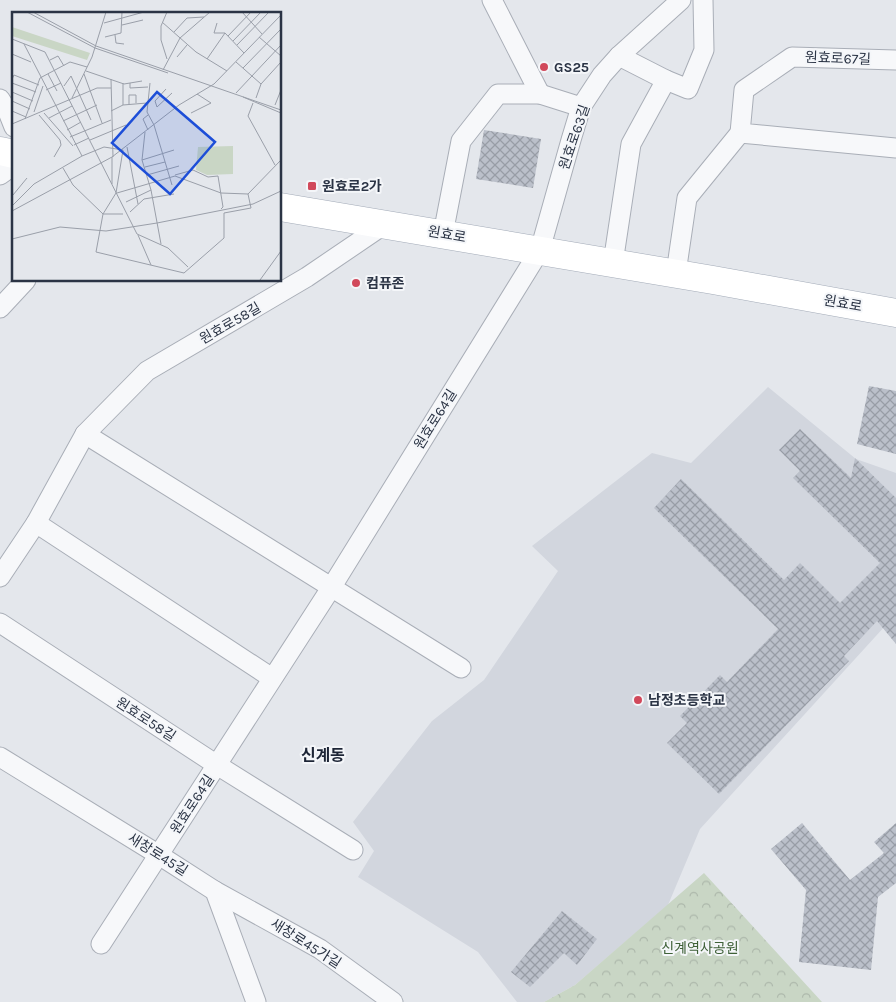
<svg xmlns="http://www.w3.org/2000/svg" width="896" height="1002" font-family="Karla,'Noto Sans KR',sans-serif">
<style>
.built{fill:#d2d6de}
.park{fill:url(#park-crowns)}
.building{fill:url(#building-cross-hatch)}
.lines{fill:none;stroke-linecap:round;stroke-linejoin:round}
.street-casing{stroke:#a9aeb7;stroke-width:21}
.primary-casing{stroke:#a3abb8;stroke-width:29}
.street{stroke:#f7f8fa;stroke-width:19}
.primary{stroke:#fff;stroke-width:28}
.poi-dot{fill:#d1495b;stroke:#f4f6f9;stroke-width:2}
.labels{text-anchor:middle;stroke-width:4;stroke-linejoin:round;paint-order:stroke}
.street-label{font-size:14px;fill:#2b3445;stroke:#f4f6f9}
.poi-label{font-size:14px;font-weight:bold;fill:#2b3445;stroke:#f4f6f9;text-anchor:start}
.park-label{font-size:14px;fill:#3f6138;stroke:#f4f6f9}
.quarter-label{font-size:16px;font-weight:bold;fill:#1d2536;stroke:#f4f6f9}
.inset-road{fill:none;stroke:#9a9fa9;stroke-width:1}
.view{fill:#1d4ed8;fill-opacity:0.15;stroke:#1d4ed8;stroke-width:2.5}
.inset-edge{fill:none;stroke:#2b3445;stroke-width:2.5}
</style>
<defs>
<pattern id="park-crowns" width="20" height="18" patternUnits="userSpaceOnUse" patternTransform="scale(1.25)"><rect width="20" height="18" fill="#c9d6c5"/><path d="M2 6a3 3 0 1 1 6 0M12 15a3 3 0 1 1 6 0" fill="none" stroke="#adb8ab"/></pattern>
<pattern id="building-cross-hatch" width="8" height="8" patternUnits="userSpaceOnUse" patternTransform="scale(1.25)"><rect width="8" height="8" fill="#bbc0ca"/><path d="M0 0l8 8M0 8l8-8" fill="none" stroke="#989da6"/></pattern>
</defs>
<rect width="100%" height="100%" fill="#e4e7ec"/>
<!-- built -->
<polygon class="built" points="768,387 856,459 896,473 896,614 700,829 668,905 575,985 544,1002 517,1002 478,952 358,877 374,851 353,822 432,721 484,680 558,571 532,546 652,453 691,463"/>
<!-- park -->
<polygon class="park" points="704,873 822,1002 544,1002 575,985"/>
<!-- building -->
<g class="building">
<polygon points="484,130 541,139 533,188 476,179"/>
<polygon points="869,386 896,391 896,454 857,444"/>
<polygon points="800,429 851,478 855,458 896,498 896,644 877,621 844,656 849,661 719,794 667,743 687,723 680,716 720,675 727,682 778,629 654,508 681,479 784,580 800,563 840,603 880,563 793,478 800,471 779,450"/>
<polygon points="802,823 850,880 884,853 874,842 896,823 896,883 878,897 871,970 799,962 806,890 771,849"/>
<polygon points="562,911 597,939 577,965 564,953 530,987 511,972"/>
</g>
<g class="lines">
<defs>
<g id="street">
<polyline points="492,0 540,94"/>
<polyline points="619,56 666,80 688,89 704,50 703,0"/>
<polyline points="896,60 792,57 744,90 740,133 896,148"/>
<polyline points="0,99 8,112 14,127"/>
<polyline points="0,175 14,165"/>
<polyline points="443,234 461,141 498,94 540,94 581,107"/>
<polyline points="613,263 631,144 666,80"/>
<polyline points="676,273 687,198 740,133"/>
<polyline points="0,308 26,280"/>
<polyline points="85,434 461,668"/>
<polyline points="36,523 272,678"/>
<polyline points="0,577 36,523 85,434 147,371 307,277 385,224"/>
<polyline points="0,623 217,765 353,850"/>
<polyline points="0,757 159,855 215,891 256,1002"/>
<polyline points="215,891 320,949 393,1002"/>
<polyline points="101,944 331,588 540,250 571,140 581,107 602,75 619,56 681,0"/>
</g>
<g id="primary">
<polyline points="0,151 14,154"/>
<polyline points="280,207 713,280 896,313"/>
</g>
</defs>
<!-- street casing -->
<use href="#street" class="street-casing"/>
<!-- primary casing -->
<use href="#primary" class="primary-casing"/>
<!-- street -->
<use href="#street" class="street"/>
<!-- primary -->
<use href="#primary" class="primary"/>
</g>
<!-- markers -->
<g class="poi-dot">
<circle cx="544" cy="67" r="5"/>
<rect x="307" y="181" width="10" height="10" rx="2.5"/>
<circle cx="356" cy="283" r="5"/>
<circle cx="638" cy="700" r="5"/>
</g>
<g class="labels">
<!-- street labels -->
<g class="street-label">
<text transform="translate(838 58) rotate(2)" y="5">원효로67길</text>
<text transform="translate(574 137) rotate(-71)" y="5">원효로63길</text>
<text transform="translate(447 234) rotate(10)" y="5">원효로</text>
<text transform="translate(843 303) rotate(10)" y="5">원효로</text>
<text transform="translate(230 323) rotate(-30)" y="5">원효로58길</text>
<text transform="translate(435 419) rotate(-58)" y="5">원효로64길</text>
<text transform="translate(146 719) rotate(33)" y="5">원효로58길</text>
<text transform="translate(192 804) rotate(-57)" y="5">원효로64길</text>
<text transform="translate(158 854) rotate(32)" y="5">새창로45길</text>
<text transform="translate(306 943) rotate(32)" y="5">새창로45가길</text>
</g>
<!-- poi labels -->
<g class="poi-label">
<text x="554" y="72">GS25</text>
<text x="322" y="191">원효로2가</text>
<text x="366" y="288">컴퓨존</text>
<text x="648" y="705">남정초등학교</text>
</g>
<!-- park labels -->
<g class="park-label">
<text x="700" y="953">신계역사공원</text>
</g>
<!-- quarter labels -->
<g class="quarter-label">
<text x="323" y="761">신계동</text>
</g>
</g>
<!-- overview -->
<g transform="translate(12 12)">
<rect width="269" height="269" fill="#e4e7ec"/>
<path d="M0,15L78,41L75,48L0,24ZM221,134V162L195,163L184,158L186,135Z" fill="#c9d6c5"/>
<path class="inset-road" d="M15,0L83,36L156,61M21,0L84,34L269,98M230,0L250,22M150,10L184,40L215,59M92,11L132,0M205,11L202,21H213M110,13L131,8M162,20L175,6L192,5M103,23L104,31L112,32M216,24L239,0M93,25L109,21L110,0M247,25L269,44M0,27L33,40L125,222L156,236L176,255M221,29L249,0M12,32L70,144M225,33L257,0M0,42L19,50M165,45L175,33M155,47L149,28V14L155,0M195,47L213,21L232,41M38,48L46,44L52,54M224,50L249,72M231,56L269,17M151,58L168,26L198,0M74,59L112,72L130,69M36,62L45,79M72,62L90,111M0,67L2,63L27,73M99,67L101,145M0,71L24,80M111,71V93M118,71V76L136,75M138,71L135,100L142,113L160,173M52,74L59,64L79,108M154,77L143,89L145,95L160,81M34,78L49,71M0,80L21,89M224,81L269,33M231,85L269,101M60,86L80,45L94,0M244,86L249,72L269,50M0,89L18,97M241,91L236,104L263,153M117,92V83H124V91M263,93L269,78M0,99L14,105M99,99L111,93L135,91M22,100L31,74M32,101L61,134M179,101L199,91L185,82M27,103L48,128L49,133L42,145M136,103L131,107L136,118M37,106L60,94M13,107L28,66L58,50L75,55M51,109L85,93M0,112L85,76H99M55,118L69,110M133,120L130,148L139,178L149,232M58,125L99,108M78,128L114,113M62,133L77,126M115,135L126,192M100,145V172M130,148L162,138M133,155L153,150M51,156L61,173L91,202M135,163L167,154M163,163L181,158L196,165L206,164L211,195L209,197M105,181L163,164L209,181L236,182L269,148M1,183L15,166M114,190L139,178M0,194L22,172L70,144L92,135L111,138L104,181L91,202L84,240L172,261L212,226V201M0,199L100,145L167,93L202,72L269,3M118,200L132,187L162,182M212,201L239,196L236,182M91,202H111M126,223L139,253M0,227L48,215L94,219L145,211L241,192L269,179M248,268L269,239"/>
<path class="view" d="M145,80L203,130L158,182L100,131Z"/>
<rect width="269" height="269" class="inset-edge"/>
</g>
</svg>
